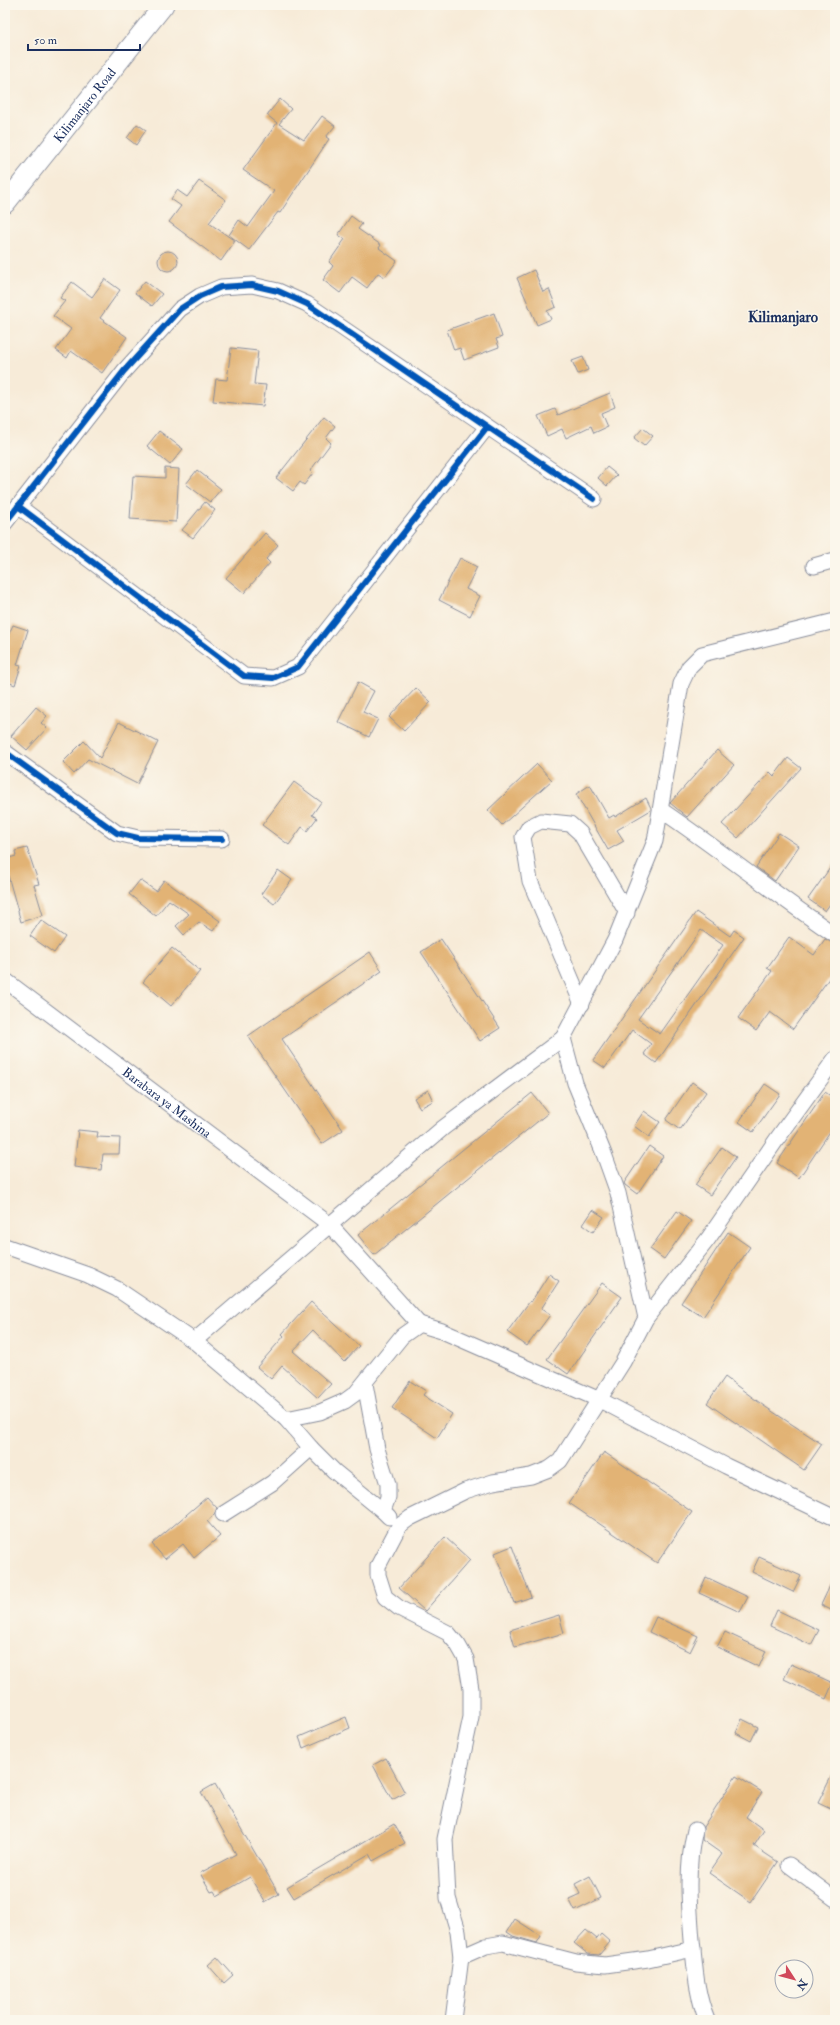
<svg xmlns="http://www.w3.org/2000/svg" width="840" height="2025" font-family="'IM FELL Double Pica',serif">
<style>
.building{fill:#e2b375;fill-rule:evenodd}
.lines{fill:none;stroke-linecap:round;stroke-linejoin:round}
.minor-casing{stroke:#898d9b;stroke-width:17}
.major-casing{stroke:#898d9b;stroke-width:21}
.minor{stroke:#fff;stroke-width:15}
.major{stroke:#fff;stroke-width:19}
.cycleway-casing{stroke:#fbf7ec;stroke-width:8}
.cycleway{stroke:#0057b8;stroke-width:6}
.labels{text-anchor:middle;stroke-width:3;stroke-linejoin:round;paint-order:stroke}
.street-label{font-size:13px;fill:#1b2f5e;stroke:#fbf7ec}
.quarter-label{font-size:15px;font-weight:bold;fill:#1b2f5e;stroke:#fbf7ec}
</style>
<rect width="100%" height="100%" fill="#fbf7ec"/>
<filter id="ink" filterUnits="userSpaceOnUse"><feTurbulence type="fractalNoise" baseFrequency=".025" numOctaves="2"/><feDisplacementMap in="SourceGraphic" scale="8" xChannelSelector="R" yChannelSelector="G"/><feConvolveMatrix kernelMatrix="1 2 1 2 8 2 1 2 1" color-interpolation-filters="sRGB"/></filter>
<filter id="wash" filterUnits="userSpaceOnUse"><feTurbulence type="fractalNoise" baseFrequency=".012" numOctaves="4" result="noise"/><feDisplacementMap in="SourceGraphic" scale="16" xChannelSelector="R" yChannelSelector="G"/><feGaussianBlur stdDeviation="0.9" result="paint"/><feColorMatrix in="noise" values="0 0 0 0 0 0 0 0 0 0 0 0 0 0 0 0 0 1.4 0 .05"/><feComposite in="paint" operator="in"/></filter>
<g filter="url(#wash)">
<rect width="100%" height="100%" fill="#f7ebd8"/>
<g id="blocks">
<!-- building -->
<g class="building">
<polygon points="280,99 291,109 279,124 304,140 322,116 335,126 326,137 329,139 280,213 278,212 249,250 229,235 239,220 248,227 274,191 243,170 277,123 267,115"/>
<polygon points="137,124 146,130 136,145 127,138"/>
<polygon points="199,181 226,200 209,223 235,241 221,261 169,222 181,206 171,199 177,190 187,197"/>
<polygon points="351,216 362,224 358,229 381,245 379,248 397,261 385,277 378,273 367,288 352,277 340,293 323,280 333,266 329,262 345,239 338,235"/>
<circle cx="168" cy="261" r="10"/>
<polygon points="534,270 543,292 549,289 556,307 547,311 551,319 537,325 517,278"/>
<polygon points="105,279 120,290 100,318 127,337 102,373 71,351 67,358 56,350 71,329 53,316 65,301 60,298 72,282 92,297"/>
<polygon points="145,281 162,294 152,306 135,293"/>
<polygon points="494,313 502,337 496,339 499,347 464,360 460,348 454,350 447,330"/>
<polygon points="231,348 258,351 254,384 266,385 263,406 213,401 216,379 227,380"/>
<polygon points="583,357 588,370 578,374 572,361"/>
<polygon points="610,393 615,407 601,413 607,427 594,433 591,426 566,438 562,429 547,436 538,416 555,409 558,415"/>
<polygon points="324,417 335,426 326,438 331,443 310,471 313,473 304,485 300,482 293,491 276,478"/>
<polygon points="643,428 653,436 644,446 634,438"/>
<polygon points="159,431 183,449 170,465 147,446"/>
<polygon points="607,467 617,475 607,486 598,478"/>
<polygon points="165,468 179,469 176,522 130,519 133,476 165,478"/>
<polygon points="197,470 221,489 210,502 186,484"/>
<polygon points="205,502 215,510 193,538 182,530"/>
<polygon points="265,533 278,545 266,559 270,563 244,593 226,578"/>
<polygon points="460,558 477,567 466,589 480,596 470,616 439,600"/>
<polygon points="13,625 28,630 17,665 21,666 15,685 10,683 7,693 5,692 5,642"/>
<polygon points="358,682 374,691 363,712 378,719 369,737 338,722"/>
<polygon points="416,688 431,702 404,731 389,717"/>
<polygon points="36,707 47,716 41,723 47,728 27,750 11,736"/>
<polygon points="119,722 158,742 137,784 88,759 74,774 63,762 84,741 100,758"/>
<polygon points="717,750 734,765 687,817 670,803"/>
<polygon points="788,758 801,768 738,838 722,824 770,772 774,776"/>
<polygon points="537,764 552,780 502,825 488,810"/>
<polygon points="294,782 321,802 312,815 317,818 307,831 302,827 289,845 262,825"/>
<polygon points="590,785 609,818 614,815 615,817 646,798 651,808 651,810 617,830 624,841 608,850 576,794"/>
<polygon points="779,833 799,846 775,881 756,867"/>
<polygon points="27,848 39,884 34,885 43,915 21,922 5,865 5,859 16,856 15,851"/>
<polygon points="835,861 835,897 825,911 808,899"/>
<polygon points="278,870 292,880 274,904 261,894"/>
<polygon points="140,880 156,891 164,880 220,921 213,931 199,922 184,935 176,926 189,914 169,900 156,916 129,894"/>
<path d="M696,912L730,936L734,930L744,937L656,1063L644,1054L651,1044L632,1030L605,1068L593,1060ZM701,930L723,945L660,1034L638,1019Z"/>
<polygon points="41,920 65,937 54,953 30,936"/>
<polygon points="789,937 814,955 825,939 835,944 835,970 793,1029 770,1012 756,1031 738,1018 772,971 767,968"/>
<polygon points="441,939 500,1028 480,1041 421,952"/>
<polygon points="172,948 200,971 171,1006 143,982"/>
<polygon points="370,952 382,971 282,1039 343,1130 322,1144 248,1036"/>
<polygon points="692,1082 706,1092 680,1130 666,1120"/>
<polygon points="765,1084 780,1094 753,1132 739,1122"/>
<polygon points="428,1090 433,1101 420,1108 414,1098"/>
<polygon points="825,1092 835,1099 835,1124 799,1178 777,1163"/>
<polygon points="532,1093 548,1113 374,1255 358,1235"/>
<polygon points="644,1111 660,1122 649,1137 634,1126"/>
<polygon points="78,1130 98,1132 97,1137 120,1138 119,1154 103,1154 101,1170 74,1167"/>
<polygon points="649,1146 663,1156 637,1194 625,1185 624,1183"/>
<polygon points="722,1147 736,1157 710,1195 695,1185"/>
<polygon points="593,1210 604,1217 593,1232 583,1225"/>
<polygon points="677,1211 691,1221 664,1259 650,1249"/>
<polygon points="728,1232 750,1247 703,1317 681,1303"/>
<polygon points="549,1274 559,1281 541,1309 550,1315 527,1346 507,1332 530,1301 531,1302"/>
<polygon points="602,1283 622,1297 568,1374 547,1359"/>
<polygon points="311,1302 359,1346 344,1362 313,1330 293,1351 331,1384 318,1398 282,1366 271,1379 257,1367 284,1336 282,1334"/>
<polygon points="725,1377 764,1406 822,1444 804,1470 707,1403"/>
<polygon points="410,1381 426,1391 423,1395 452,1414 437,1438 392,1408"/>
<polygon points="604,1452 692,1512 657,1563 569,1503"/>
<polygon points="207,1497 217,1508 214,1515 207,1521 220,1536 194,1558 183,1544 165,1559 152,1544"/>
<polygon points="445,1537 470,1560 425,1611 399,1588"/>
<polygon points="512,1546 531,1597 514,1603 495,1553"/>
<polygon points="759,1557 801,1576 793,1592 752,1572"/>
<polygon points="835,1575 835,1612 821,1605"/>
<polygon points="706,1577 748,1597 740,1612 699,1593"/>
<polygon points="777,1610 819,1630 811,1645 770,1626"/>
<polygon points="559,1615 564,1633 515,1647 510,1630"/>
<polygon points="656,1617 698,1636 690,1652 649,1632"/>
<polygon points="725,1632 766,1651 759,1667 717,1647"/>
<polygon points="791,1664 833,1683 826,1699 784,1679"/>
<polygon points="346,1717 350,1728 303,1748 299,1737"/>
<polygon points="742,1719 758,1727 751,1741 736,1733"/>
<polygon points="386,1758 405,1793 392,1800 373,1765"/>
<polygon points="835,1769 835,1811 818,1803"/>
<polygon points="736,1776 762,1792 746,1817 764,1830 754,1846 778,1862 751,1902 709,1873 722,1854 702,1840 703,1827"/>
<polygon points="215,1784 279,1894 265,1902 250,1877 217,1896 214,1891 211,1892 200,1873 236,1854 201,1792"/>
<polygon points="394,1824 405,1843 373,1861 369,1854 294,1898 287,1887"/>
<polygon points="590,1876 601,1898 575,1911 569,1899 580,1894 575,1884"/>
<polygon points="515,1919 541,1936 537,1943 513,1936 507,1932"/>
<polygon points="586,1930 597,1939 601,1934 610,1942 599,1955 588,1954 574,1943"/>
<polygon points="217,1957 233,1975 224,1983 208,1965"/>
</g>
</g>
</g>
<g filter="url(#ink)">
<use href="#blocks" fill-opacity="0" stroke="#898d9b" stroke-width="1"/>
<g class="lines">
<defs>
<g id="minor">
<polyline points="18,506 244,676 273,678 298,667 487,427"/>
<polyline points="5,523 124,371 180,309 200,296 221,287 252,285 278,291 307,304 594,499"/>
<polyline points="814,566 835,560"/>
<polyline points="5,752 117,833 138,838 222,839"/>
<path d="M661,810C720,850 776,895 835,935"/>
<path id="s1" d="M5,980L329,1224L419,1324"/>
<polyline points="582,1004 530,881 523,837 529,827 541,821 570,824 580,833 627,913"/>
<polyline points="5,1246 88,1275 117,1289 194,1341 286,1419 311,1448 334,1471 383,1511"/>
<polyline points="646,1318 618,1193 604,1154 575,1083 563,1038 615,940 655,841 681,684 689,667 702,654 835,621"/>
<polyline points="194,1341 443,1128 563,1038"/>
<polyline points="365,1384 377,1449 388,1484 388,1497 383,1511 389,1517"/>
<polyline points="286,1419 320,1412 345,1401 356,1393 402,1336 419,1324 442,1331 600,1400 726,1466 835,1518"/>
<polyline points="223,1514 272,1483 311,1448"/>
<path d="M695,1830C686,1866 689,1903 692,1940C695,1968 696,1993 707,2020"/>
<polyline points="789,1865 835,1899"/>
<polyline points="461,1957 486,1946 503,1943 576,1962 605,1965 648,1959 693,1949"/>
<polyline points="453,2020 461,1957 458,1931 448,1898 445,1839 471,1717 471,1689 466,1659 458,1645 448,1633 399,1608 385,1597 378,1575 378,1566 399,1526 410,1518 465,1491 493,1482 531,1476 549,1469 560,1461 623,1362 646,1318 708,1239 777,1139 835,1059"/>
</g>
<g id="major">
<path id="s2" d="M5,204L164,5"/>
</g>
</defs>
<!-- minor casing -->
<use href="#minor" class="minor-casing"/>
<!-- major casing -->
<use href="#major" class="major-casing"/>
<!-- minor -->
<use href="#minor" class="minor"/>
<!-- major -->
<use href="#major" class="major"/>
<defs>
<g id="cycleway">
<polyline points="18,506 244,676 273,678 298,667 487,427"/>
<polyline points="5,523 124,371 180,309 200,296 221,287 252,285 278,291 307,304 594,499"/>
<polyline points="5,752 117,833 138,838 222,839"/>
</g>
</defs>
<!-- cycleway casing -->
<use href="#cycleway" class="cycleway-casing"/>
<!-- cycleway -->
<use href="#cycleway" class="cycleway"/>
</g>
</g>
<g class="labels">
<!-- street labels -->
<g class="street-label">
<text dy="5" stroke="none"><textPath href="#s2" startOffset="127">Kilimanjaro Road</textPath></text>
<text dy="5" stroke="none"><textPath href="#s1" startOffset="203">Barabara ya Mashina</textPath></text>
</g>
<!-- quarter labels -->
<g class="quarter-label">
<text x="783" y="322">Kilimanjaro</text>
</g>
</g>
<!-- margin -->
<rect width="840" height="2025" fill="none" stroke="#fbf7ec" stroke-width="20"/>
<!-- north arrow -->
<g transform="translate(794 1979) rotate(126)"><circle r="19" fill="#fbf7ec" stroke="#a1a7b3"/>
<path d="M0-3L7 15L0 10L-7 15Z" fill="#d1495b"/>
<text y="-6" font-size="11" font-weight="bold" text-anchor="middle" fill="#1b2f5e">N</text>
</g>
<!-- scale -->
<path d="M28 44v6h112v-6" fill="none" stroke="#1b2f5e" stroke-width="2"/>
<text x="34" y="44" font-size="12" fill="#1b2f5e" stroke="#fbf7ec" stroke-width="3" paint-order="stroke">50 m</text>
</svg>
